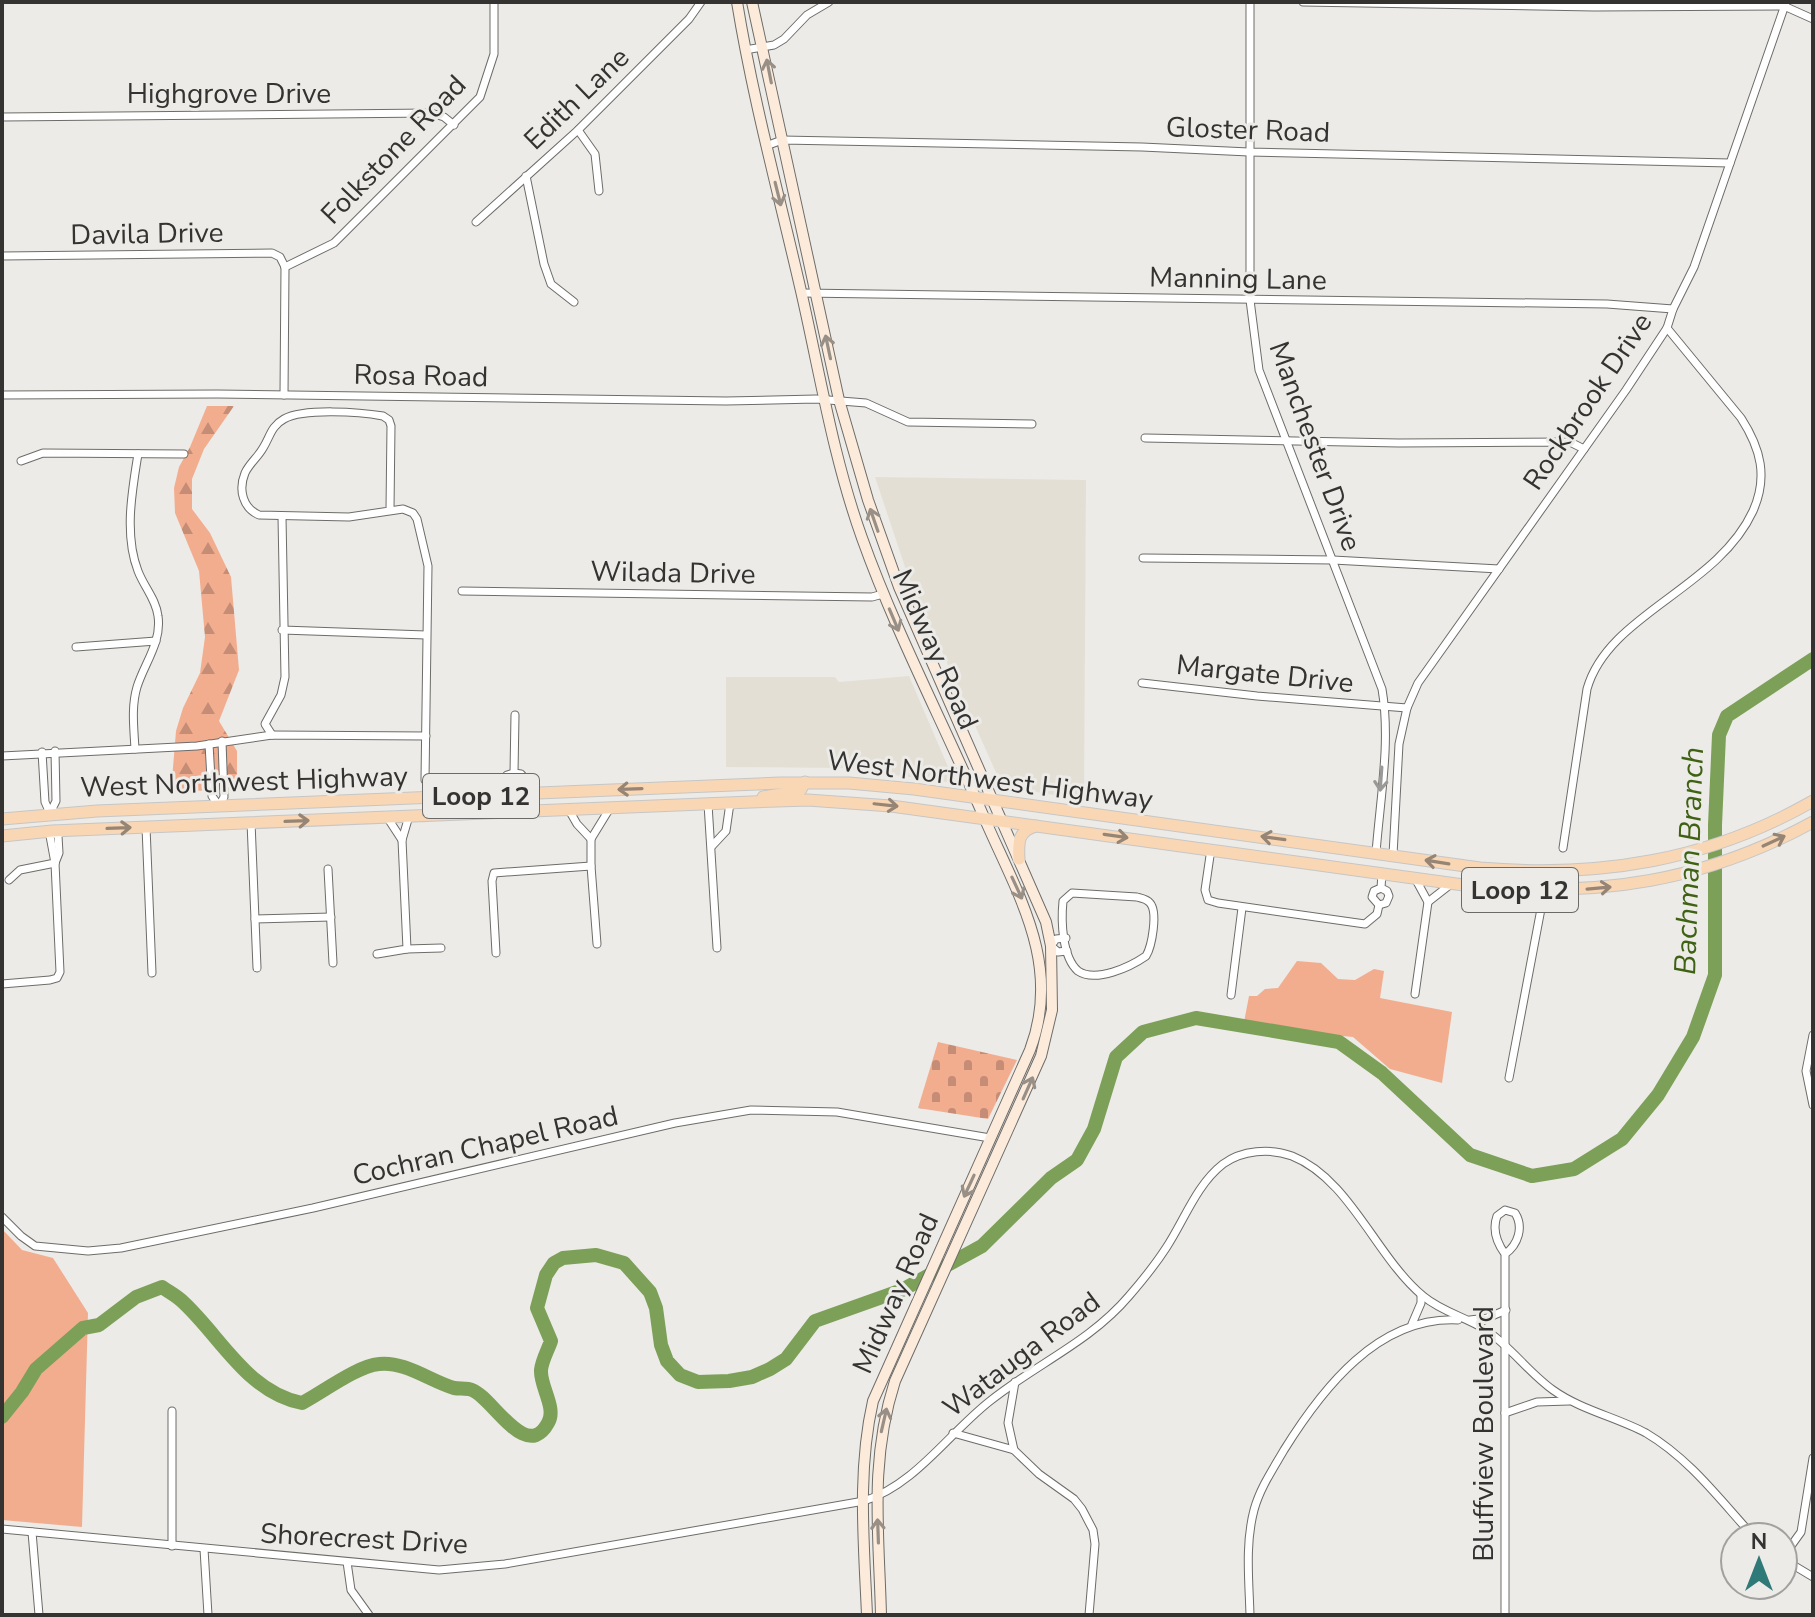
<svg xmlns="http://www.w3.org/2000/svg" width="1815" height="1617" font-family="'Nunito Sans',sans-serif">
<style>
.built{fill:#e4dfd5}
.green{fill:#f2ad8f}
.forest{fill:url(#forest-firs)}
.cemetery{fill:url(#cemetery-stones)}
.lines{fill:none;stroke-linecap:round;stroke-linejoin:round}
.river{stroke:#7ca058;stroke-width:14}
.street-casing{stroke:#6d6c69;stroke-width:9}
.secondary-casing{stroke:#6d6c69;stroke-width:12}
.primary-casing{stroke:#c6c6c6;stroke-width:13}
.street{stroke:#fff;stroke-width:7}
.secondary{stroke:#fcebda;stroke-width:10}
.primary{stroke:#f9d7b5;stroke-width:11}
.oneway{stroke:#988f86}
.oneway2{stroke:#9a9998}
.oneway3{stroke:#968574}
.labels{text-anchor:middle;stroke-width:6;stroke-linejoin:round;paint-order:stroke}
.shield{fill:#ecebe7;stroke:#6b6a68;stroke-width:2}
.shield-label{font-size:26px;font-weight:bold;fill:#343332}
.street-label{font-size:28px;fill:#343332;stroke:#ecebe7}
.water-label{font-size:30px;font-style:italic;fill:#3f6113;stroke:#ecebe7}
</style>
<defs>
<pattern id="forest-firs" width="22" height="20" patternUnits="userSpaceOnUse" patternTransform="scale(2)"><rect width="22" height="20" fill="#f2ad8f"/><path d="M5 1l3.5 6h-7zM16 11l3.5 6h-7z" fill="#c58d75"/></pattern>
<pattern id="cemetery-stones" width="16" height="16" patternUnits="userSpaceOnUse" patternTransform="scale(2)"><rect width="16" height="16" fill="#f2ad8f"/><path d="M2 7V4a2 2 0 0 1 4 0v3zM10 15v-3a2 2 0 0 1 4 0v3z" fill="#c58d75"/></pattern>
</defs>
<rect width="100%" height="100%" fill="#ecebe7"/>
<!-- built -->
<g class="built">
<polygon points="875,477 1086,480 1084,800 1002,786 907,573"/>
<polygon points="909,676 955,783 842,768 726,767 726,677 835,677 839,682"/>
</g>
<!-- green -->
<g class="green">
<polygon points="1297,961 1321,963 1338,979 1355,980 1374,969 1384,971 1380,998 1452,1012 1442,1083 1390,1069 1353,1037 1281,1030 1244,1022 1249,996 1257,996 1265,989 1278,988"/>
<polygon points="2,1229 22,1250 53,1258 88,1313 82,1527 2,1520"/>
</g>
<!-- forest -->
<polygon class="forest" points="207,406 234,406 204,449 192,479 192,509 210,533 231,577 239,670 219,721 237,751 237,789 171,792 176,731 183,708 200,673 205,637 199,571 175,513 174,488 179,467 190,447"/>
<!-- cemetery -->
<polygon class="cemetery" points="938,1042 1017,1060 988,1119 918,1108"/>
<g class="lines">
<!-- river -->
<path class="river" d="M2,1417L22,1392L36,1369L83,1328L99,1325L136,1297L162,1287C169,1292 177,1296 183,1302C221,1337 247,1392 302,1403C323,1392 357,1366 379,1364C405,1361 430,1381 454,1388C460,1389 467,1388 472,1390C492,1397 526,1463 548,1423C557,1408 540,1387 541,1370C542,1360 548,1350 551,1341L537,1308L546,1275L554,1263L563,1258L596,1255L624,1263L650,1292L656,1308L661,1345L667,1361L680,1375L698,1382L729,1381L752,1377L770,1369L786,1359L815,1321L902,1290L982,1246L1051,1178L1077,1160L1094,1129L1116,1057L1143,1032L1196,1018L1339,1042L1382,1073L1470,1155L1532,1176L1574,1169L1622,1139L1658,1095L1693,1037L1715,975V825L1719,735L1727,716L1813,659"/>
<defs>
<g id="street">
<path d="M1250,2V300L1259,370L1382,689C1391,742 1380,799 1376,853"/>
<polyline points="1303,2 1594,7 1784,6 1813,19"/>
<polyline points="745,50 774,45 784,39 807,15 829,2"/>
<polyline points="2,117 431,113 444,117 454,125"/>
<polyline points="578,130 595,154 599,191"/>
<polyline points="766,146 782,140 1142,147 1249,152 1730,163"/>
<polyline points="526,176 544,264 551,284 574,302"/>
<polyline points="476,222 578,130 689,19 701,2"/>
<polyline points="2,256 272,253 280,257 285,267"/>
<polyline points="285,267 334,243 480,97 494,54 494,2"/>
<polyline points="802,293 1607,304 1673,309"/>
<polyline points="2,395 217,394 726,401 816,399 866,403 908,422 1032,424"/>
<polyline points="284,395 285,267"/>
<polyline points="1145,438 1399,443 1570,442 1584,449"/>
<polyline points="21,461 43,453 184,454"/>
<path d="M390,509L391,426L389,420L383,416C360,412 304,408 284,419C271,426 270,437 263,448C258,457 249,464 245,473C238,490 243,508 259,515L349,517L403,509L413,513L417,519L428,566L425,780"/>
<polyline points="1143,558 1333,560 1499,569"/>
<polyline points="462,591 872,597 883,594"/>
<polyline points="282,630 426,635"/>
<polyline points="76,647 156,641"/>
<polyline points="1142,683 1257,696 1407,708 1418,683 1626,390 1667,328 1673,309 1694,267 1786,2"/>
<polyline points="272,735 265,724 281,695 285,677 282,517"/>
<polyline points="209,744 212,796 219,806"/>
<path d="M135,749C134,729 131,707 137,687C144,664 162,642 158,616C156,599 144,587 138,571C124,535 132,491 138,454"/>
<polyline points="42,752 45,802 50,813"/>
<polyline points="2,756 197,746 272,735 426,736"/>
<polyline points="514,773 515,715"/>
<polyline points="514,773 521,774 539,794"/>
<polyline points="489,794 507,775 514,773"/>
<polyline points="708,804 717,948"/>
<polyline points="219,806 224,797 222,741"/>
<polyline points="569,810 577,824 591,839"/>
<polyline points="50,813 56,801 55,751"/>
<polyline points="387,817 402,840"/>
<polyline points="251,822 257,968"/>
<polyline points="146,827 152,973"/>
<polyline points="53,832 58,836 59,853 55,863"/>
<polyline points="712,846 726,831 730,803"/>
<path d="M1563,848L1587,689C1608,614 1717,589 1753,511C1768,477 1761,449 1741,418L1667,328"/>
<polyline points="1211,849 1205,890 1208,900 1218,903 1365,924 1377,914 1379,905"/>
<polyline points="1393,855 1399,744 1407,708"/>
<polyline points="328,869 333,963"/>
<polyline points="9,880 20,870 55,863"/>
<polyline points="1381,888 1387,891 1389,896 1386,903 1379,905 1372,897 1374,891 1381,888 1382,873"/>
<path d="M1072,893L1137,897C1141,898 1147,899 1150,903C1158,912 1152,946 1146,956C1130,967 1096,983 1078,971C1062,957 1061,921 1063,901Z"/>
<polyline points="1428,902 1451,884"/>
<polyline points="255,919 331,917"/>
<polyline points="1066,938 1056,939 1051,946 1058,952 1067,951"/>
<polyline points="597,944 591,866 591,839 610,808"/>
<polyline points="407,949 441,948"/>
<polyline points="496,953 492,881 494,873 591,866"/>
<polyline points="377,954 407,949 402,840 409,816"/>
<polyline points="2,984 50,980 57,978 60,972 55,863 50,836 52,831"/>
<polyline points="1415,994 1428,902 1415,878"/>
<polyline points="1231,995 1242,908"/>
<polyline points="1813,1035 1806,1071 1813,1105"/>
<polyline points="1509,1078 1548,872"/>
<polyline points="2,1217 21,1236 35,1246 88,1251 121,1248 313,1208 675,1123 751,1110 837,1112 990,1138"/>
<polyline points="1470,1320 1487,1318 1506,1310"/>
<polyline points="1412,1324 1421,1303 1421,1295"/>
<polyline points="172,1411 172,1546"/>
<polyline points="1505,1413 1537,1402 1569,1401"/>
<polyline points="953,1433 1014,1450 1039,1474 1074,1499 1082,1509 1093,1530 1095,1544 1089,1615"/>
<polyline points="1014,1450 1008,1423 1015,1382"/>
<path d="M2,1529L439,1570L505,1564L864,1501C915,1485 949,1433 990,1401C1036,1364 1090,1342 1129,1296C1142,1281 1155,1265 1166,1248C1184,1221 1196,1185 1223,1164C1242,1150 1270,1148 1292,1156C1350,1179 1376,1257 1423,1296C1442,1312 1466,1317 1486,1330C1511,1347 1529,1373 1553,1390C1581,1410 1616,1417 1646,1433C1690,1459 1720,1500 1754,1537"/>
<polyline points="32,1532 39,1615"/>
<polyline points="204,1549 208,1615"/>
<polyline points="1783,1557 1801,1532 1813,1458"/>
<polyline points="1783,1559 1813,1577"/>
<polyline points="347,1562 351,1590 369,1615"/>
<path d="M1250,1615C1249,1580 1245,1544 1254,1510C1260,1488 1273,1469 1284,1450C1322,1389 1378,1316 1458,1320"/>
<path d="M1505,1615V1254C1497,1243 1492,1230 1497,1216L1505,1210L1515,1213C1524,1227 1518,1245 1505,1254"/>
</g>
<g id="secondary">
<path d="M737,2C753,100 779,195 801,291C820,374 833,457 862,538C896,633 943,722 983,815C1016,892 1063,963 1030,1050L873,1401C857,1471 864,1544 867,1615"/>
<path d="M752,2L839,400L868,500L899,587L1046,922L1051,946L1052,1010L1041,1056L895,1381C869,1462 879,1532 881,1615"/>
</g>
<g id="primary">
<polyline points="763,797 800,791 805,782"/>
<path d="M2,819L97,811L780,783H849L914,789L1480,868C1599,878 1708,861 1813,801"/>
<path d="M2,836L52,831L751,802L808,800L891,806L1478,887C1601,896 1703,882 1813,822"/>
<path d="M1019,859C1018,842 1018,831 1036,826"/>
</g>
</defs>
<!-- street casing -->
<use href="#street" class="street-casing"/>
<!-- secondary casing -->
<use href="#secondary" class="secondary-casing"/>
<!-- primary casing -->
<use href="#primary" class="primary-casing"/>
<!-- street -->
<use href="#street" class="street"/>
<!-- secondary -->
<use href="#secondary" class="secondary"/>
<!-- primary -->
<use href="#primary" class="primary"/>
</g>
<!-- one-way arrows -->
<defs><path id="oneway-shaft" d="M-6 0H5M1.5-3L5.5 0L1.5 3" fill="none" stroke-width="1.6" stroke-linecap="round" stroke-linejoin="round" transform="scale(2)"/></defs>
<g class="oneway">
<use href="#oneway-shaft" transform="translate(769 71) rotate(-101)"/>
<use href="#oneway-shaft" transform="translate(778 194) rotate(76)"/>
<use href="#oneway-shaft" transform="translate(828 347) rotate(-102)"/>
<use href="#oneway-shaft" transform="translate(874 520) rotate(-109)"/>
<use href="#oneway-shaft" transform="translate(894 620) rotate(67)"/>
<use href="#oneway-shaft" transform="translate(1017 888) rotate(65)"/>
<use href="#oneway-shaft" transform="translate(1028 1088) rotate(-66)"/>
<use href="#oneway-shaft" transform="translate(969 1186) rotate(115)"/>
<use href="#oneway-shaft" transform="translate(884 1420) rotate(-77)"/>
<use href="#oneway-shaft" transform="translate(878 1531) rotate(-92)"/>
</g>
<use class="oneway2" href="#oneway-shaft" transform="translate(1381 779) rotate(94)"/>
<g class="oneway3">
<use href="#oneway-shaft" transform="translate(630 789) rotate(178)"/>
<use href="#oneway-shaft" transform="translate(886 805) rotate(6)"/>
<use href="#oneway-shaft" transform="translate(297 821) rotate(-2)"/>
<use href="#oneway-shaft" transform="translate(119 828) rotate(-2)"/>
<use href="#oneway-shaft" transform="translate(1116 836) rotate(8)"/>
<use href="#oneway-shaft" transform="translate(1273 838) rotate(-172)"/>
<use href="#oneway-shaft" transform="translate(1774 841) rotate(-25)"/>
<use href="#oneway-shaft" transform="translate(1437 862) rotate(-171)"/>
<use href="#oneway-shaft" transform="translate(1599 888) rotate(-5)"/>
</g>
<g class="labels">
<!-- shield labels -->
<g class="shield">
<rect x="423" y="774" width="116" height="44" rx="6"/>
<rect x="1462" y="868" width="116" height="44" rx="6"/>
</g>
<g class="shield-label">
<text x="481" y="805">Loop 12</text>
<text x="1520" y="899">Loop 12</text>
</g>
<!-- street labels -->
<g class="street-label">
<text x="229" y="103">Highgrove Drive</text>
<text transform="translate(576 98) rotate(-44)" y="10">Edith Lane</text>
<text transform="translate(1248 129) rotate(2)" y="10">Gloster Road</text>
<text transform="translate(393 149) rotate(-46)" y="10">Folkstone Road</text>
<text transform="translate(147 233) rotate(-1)" y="10">Davila Drive</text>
<text transform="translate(1238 278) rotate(1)" y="10">Manning Lane</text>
<text transform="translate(421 375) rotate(1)" y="10">Rosa Road</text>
<text transform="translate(1587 401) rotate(-56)" y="10">Rockbrook Drive</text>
<text transform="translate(1316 446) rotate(70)" y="10">Manchester Drive</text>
<text transform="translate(673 572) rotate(1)" y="10">Wilada Drive</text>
<text transform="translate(936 649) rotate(66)" y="10">Midway Road</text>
<text transform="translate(1265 673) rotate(6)" y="10">Margate Drive</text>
<text transform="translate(990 779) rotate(7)" y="10">West Northwest Highway</text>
<text transform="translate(244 781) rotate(-2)" y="10">West Northwest Highway</text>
<text transform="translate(485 1145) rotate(-13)" y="10">Cochran Chapel Road</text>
<text transform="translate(895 1293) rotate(-66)" y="10">Midway Road</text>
<text transform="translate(1021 1354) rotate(-37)" y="10">Watauga Road</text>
<text transform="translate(1483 1434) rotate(-90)" y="10">Bluffview Boulevard</text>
<text transform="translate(364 1538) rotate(3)" y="10">Shorecrest Drive</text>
</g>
<!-- water labels -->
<g class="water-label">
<text transform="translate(1689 861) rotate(-88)" y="10">Bachman Branch</text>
</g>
</g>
<!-- border -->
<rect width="1815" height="1617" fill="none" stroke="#343332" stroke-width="8"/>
<!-- north arrow -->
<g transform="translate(1759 1561)"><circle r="38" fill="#ecebe7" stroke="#a2a19f" stroke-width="2"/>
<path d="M0-6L14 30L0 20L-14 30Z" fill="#307979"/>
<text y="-12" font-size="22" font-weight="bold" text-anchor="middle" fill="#343332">N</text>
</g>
</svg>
